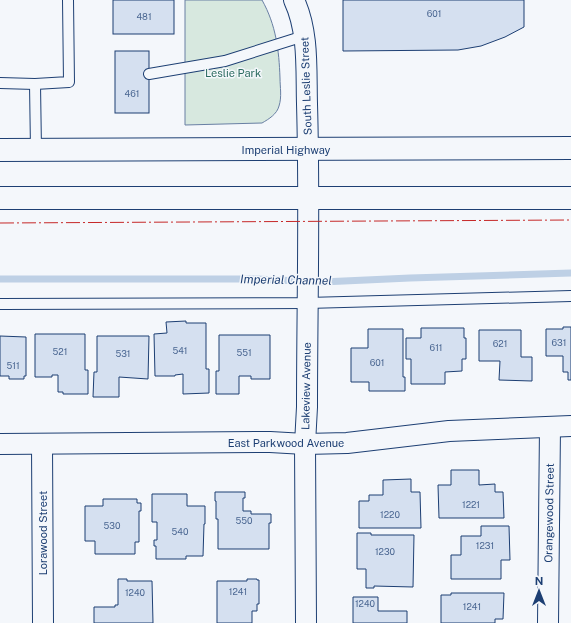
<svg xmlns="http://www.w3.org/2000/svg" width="571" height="623" font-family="'Public Sans',sans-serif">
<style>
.green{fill:#d7e8df;stroke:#687fa3}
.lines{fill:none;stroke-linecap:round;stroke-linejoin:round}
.stream{stroke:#bed0e5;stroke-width:7}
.building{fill:#d5e0f0;stroke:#1d3f73}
.lane-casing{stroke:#1d3f73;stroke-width:12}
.street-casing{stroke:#1d3f73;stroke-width:22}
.primary-casing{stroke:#1d3f73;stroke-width:24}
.lane{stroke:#f4f7fb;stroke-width:10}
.street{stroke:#f4f7fb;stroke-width:20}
.primary{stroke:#f4f7fb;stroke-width:22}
.power{stroke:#c62828;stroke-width:1;stroke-dasharray:14 3 2 3;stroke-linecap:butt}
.labels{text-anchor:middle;stroke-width:3;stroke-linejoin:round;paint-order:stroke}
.number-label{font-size:9px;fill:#4b6792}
.park-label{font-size:11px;fill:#2c6c60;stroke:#f4f7fb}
.street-label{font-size:11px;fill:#1d3f73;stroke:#f4f7fb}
.water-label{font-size:12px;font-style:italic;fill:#1d3f73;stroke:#f4f7fb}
</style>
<rect width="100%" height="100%" fill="#f4f7fb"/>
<!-- green -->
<path class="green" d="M185,0H262C276,25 279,50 280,78C280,87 282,97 279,106C277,114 269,119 262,123L185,125Z"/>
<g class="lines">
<!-- stream -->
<polyline class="stream" points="0,279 256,279 322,282 410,278 571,273"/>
</g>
<!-- building -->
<g class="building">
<rect x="113" y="0" width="61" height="34"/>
<polygon points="343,0 524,0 524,27 505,37 481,46 458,50 343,51"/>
<rect x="115" y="51" width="34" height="62"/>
<polygon points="186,321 186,323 206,323 206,369 209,369 209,393 183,394 183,374 175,375 175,376 155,376 154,334 167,333 166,322"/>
<polygon points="563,327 571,327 571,380 568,380 568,372 563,372 563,356 546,356 546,329 563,329"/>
<polygon points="421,328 464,328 464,338 466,338 466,359 462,359 462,371 445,372 445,384 411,384 411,359 406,359 406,338 421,338"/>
<polygon points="368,329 403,329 403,377 405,377 405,391 369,391 369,382 351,382 351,348 368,348"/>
<polygon points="479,330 521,330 521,357 532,357 532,381 499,380 500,361 479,361"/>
<polygon points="35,334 85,334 85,370 88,370 88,394 63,394 63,392 58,392 58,375 52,375 52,377 35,377"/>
<polygon points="219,335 270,335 270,379 251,379 251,376 239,376 239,394 216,394 216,371 219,371"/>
<polygon points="0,336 26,337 26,376 24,376 24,379 9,379 9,376 0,376"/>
<polygon points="97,336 149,336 148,379 119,377 119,397 93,397 94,372 97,372"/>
<polygon points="451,470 479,470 479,485 495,484 495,492 503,492 504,518 439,518 438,485 451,485"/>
<polygon points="411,479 411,492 420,492 421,528 359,528 359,501 369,501 369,495 383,495 383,480"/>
<polygon points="215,492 245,492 245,498 243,498 243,511 251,511 251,514 271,514 271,523 269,523 269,549 218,549 218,519 216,519 216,501 215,501"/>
<polygon points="152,494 187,494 187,506 205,506 205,524 204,524 203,556 186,556 186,559 156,559 156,546 154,546 154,540 157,540 157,522 152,522"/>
<polygon points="103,499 137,499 137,503 141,503 141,511 139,511 139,542 135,542 135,554 95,554 95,541 85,541 85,506 103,506"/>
<polygon points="481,526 509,526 510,560 501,560 501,579 451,579 451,555 461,555 461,536 481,536"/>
<polygon points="357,533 371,533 371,535 414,535 413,587 374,586 374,588 366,588 366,569 357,569"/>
<polygon points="118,579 127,579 127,581 152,581 153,623 94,623 94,607 115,607 115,605 118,605"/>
<polygon points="247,579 257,579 257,580 259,580 259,604 257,604 257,611 252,611 252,623 217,623 217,581 247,581"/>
<polygon points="451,593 504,593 503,619 495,619 495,623 441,623 441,595 451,595"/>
<polygon points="353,597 378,597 378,611 407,611 407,623 353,623"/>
</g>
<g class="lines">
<defs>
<g id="lane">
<polyline points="149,74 225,61 304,36"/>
<polyline points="0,83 35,84"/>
<polyline points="36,150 35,84 69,82 68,0"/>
<polyline points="0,304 307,303 571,296"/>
</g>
<g id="street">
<path d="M294,0C309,32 306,70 307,104C310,205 307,306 307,407L305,444L306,623"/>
<polyline points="0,444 270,442 305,444 347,443 449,431 571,426"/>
<polyline points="42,444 43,623"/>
<polyline points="548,623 550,427"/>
</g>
<g id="primary">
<polyline points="0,150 571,148"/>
<polyline points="0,198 571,198"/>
</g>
</defs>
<!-- lane casing -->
<use href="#lane" class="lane-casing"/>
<!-- street casing -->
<use href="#street" class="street-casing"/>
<!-- primary casing -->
<use href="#primary" class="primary-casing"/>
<!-- lane -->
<use href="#lane" class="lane"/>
<!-- street -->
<use href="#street" class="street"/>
<!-- primary -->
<use href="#primary" class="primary"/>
<!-- power -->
<polyline class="power" points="0,223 571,220"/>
</g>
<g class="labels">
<!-- number labels -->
<g class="number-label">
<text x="434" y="17">601</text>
<text x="144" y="20">481</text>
<text x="132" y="97">461</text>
<text x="559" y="346">631</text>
<text x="500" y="347">621</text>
<text x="436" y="351">611</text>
<text x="180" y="354">541</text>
<text x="60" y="355">521</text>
<text x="244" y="356">551</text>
<text x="123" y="357">531</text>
<text x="377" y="366">601</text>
<text x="13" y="369">511</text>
<text x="471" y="508">1221</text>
<text x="390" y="518">1220</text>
<text x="244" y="524">550</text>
<text x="112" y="529">530</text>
<text x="180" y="535">540</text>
<text x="485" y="549">1231</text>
<text x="385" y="555">1230</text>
<text x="238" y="595">1241</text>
<text x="135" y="596">1240</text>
<text x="365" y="607">1240</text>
<text x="472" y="610">1241</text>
</g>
<!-- park labels -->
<g class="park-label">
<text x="233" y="77">Leslie Park</text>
</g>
<!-- street labels -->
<g class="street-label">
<text transform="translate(306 86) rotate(-92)" y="4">South Leslie Street</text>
<text x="286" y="154">Imperial Highway</text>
<text transform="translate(306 386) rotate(-89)" y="4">Lakeview Avenue</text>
<text x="286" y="447">East Parkwood Avenue</text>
<text transform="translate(549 513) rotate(-89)" y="4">Orangewood Street</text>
<text transform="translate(43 533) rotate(-90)" y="4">Lorawood Street</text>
</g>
<!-- water labels -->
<g class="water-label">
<text transform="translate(286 280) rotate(1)" y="4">Imperial Channel</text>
</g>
</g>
<!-- north arrow -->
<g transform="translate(539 591)" stroke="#f4f7fb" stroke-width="3" paint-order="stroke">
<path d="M0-3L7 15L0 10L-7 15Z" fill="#1d3f73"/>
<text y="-6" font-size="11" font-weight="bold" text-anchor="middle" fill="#1d3f73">N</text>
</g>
</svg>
